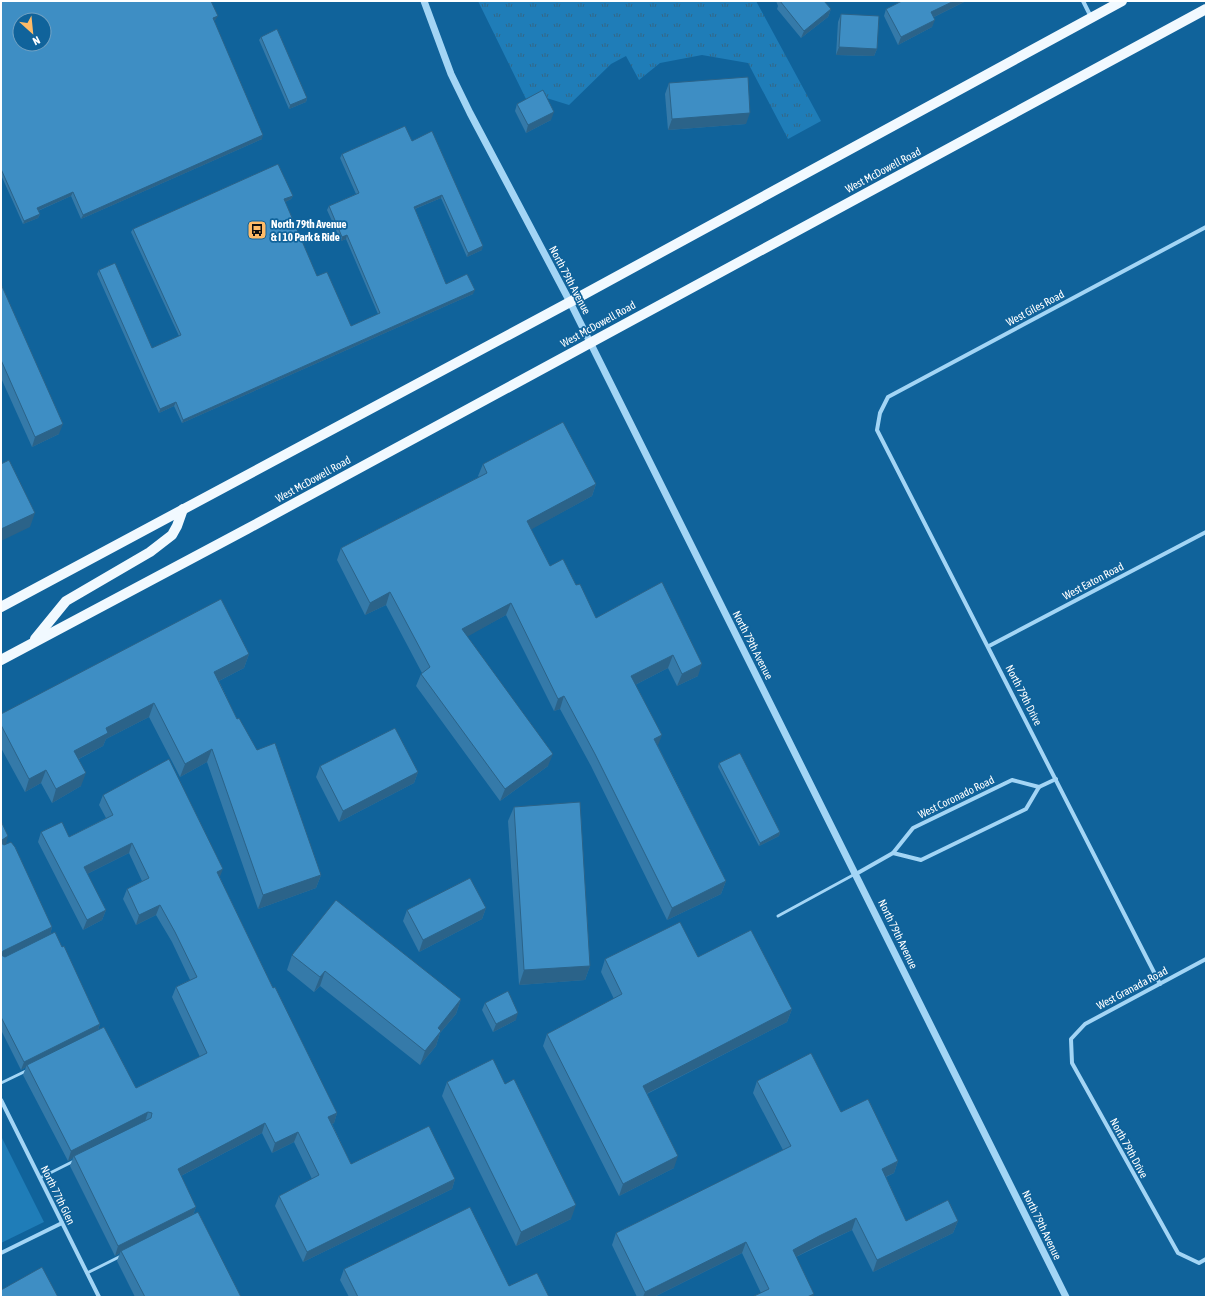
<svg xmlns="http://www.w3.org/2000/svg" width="1207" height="1298" font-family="'Asap Condensed',sans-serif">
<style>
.grass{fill:url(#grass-tufts)}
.park{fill:#1f7db8}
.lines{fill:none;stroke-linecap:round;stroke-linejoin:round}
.service{stroke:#a3d5f5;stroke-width:3}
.minor{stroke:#a3d5f5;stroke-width:4}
.tertiary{stroke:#a3d5f5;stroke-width:7}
.primary{stroke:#f1f9ff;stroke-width:10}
.wall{fill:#357aa9}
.shaded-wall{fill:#2b6389}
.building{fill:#3e8ec4;stroke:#2b6389;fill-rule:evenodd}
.labels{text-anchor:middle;stroke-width:3.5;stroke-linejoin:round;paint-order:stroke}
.street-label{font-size:11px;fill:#fff;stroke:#10639b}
.poi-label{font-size:11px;font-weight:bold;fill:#fff;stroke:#10639b;text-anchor:start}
</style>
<defs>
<pattern id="grass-tufts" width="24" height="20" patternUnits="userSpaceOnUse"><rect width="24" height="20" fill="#1f7db8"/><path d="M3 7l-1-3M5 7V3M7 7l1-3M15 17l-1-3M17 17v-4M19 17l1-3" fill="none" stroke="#336787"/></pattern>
</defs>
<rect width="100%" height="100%" fill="#10639b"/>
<!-- grass -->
<polygon class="grass" points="478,1 756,1 821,121 788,139 748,63 702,55 660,63 639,80 626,56 611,64 569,105 537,95 526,99"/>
<!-- park -->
<polygon class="park" points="1,1136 44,1222 1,1243"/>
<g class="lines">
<!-- service -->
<g class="service">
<polyline points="778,916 855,874"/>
<polyline points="1,1083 28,1070"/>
<polyline points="40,1178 74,1161"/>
<polyline points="87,1273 121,1256"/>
</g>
<!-- minor -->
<g class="minor">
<polyline points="1083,1 1091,17"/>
<polyline points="989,646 1206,532"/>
<polyline points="893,853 921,860 1026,809 1039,787 1056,779"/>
<polyline points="856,874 893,853 913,828 1012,780 1039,787"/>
<polyline points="1206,959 1085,1024 1071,1039 1072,1063 1178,1253 1199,1263 1206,1259"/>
<polyline points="1160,984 877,430 880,413 888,397 1206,227"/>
<polyline points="1,1100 99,1297"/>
<polyline points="1,1253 62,1223"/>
</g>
<!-- tertiary -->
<polyline class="tertiary" points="424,1 451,74 470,113 570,302 1066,1297"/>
<!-- primary -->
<g class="primary">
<polyline points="1,607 570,302 1122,1"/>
<polyline points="35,639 66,601 150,552 172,535 177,526 183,509"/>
<polyline points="1,660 247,529 1206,9"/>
</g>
</g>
<!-- wall -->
<g class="wall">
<polygon points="1,1 216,19 214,20 262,139 81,219 71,196 38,211 40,214 38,218 23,224 1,175"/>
<polygon points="776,1 824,1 831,9 828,17 801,38 777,9 778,6"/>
<polygon points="902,1 966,1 934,17 932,27 898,45 884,16 886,9"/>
<polygon points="841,14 877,49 874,56 836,55 838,22"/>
<polygon points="261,37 307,98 306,102 289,109 259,40"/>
<polygon points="669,83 746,124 668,130 665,94"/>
<polygon points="517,104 551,120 526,133 515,111"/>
<polygon points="412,141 482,250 467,257 441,198 415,209 446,284 473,294 182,423 174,406 159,413 97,274 99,270 152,348 179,336 131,232 133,229 293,196 291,199 285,202 317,276 351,326 378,314 346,239 341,241 327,210 329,206 356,194 340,158 342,154"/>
<polygon points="1,284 59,434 32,447 1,378"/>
<polygon points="483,464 596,484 592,496 531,529 550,566 576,585 596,618 662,582 698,676 677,686 668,668 635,685 658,746 726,881 721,894 667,920 591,766 560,709 554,711 506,615 467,636 548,766 500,801 416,686 421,674 422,673 386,605 365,615 337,560 341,548 479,477 478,476"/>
<polygon points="249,654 244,668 219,681 237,719 321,875 316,888 258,909 207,762 180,777 149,717 106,739 103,746 79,759 81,786 52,803 41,783 25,792 1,748 1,714"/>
<polygon points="719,763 780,832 779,836 759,846 718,767"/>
<polygon points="320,766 418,772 414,783 339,822 316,777"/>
<polygon points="103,795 220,878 273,988 337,1113 334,1123 332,1124 351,1164 455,1179 452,1189 303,1262 275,1206 279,1196 312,1179 294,1142 272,1153 262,1133 181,1176 196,1207 193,1215 241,1297 135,1297 117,1261 120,1253 115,1256 70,1166 73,1158 68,1161 23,1075 26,1067 21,1070 1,1030 1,821 6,844 52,927 50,935 100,1024 98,1030 136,1088 200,1057 172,997 176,987 190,980 172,942 156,915 136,925 123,899 127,889 142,881 129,853 87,874 106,910 102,920 83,930 38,842 41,832 69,837 106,818 99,805"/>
<polygon points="514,807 590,966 585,980 519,985 508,821"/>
<polygon points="486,908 482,919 419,952 403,921 407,910"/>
<polygon points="292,955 461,999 456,1014 440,1033 436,1046 420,1065 320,986 314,992 287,970"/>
<polygon points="698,957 792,1009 787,1022 647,1094 674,1168 619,1196 543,1046 547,1034 614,999 601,972 605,959"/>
<polygon points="485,1003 516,1020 493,1032 482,1010"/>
<polygon points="757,1081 841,1112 898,1161 894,1173 886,1177 906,1221 958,1221 953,1233 873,1272 852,1230 796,1257 814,1294 761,1293 742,1253 654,1297 637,1297 612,1245 616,1233 783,1150 753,1093"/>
<polygon points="447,1082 571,1219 516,1246 442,1096"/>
<polygon points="344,1269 509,1286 549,1297 349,1297 340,1280"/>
</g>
<!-- shaded-wall -->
<g class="shaded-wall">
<polygon points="954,1 966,1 928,20 931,12"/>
<polygon points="831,9 828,17 801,38 804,31"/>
<polygon points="218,16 216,19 212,21 213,18"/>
<polygon points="935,20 932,27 898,45 901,37"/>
<polygon points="839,47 877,49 874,56 836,55"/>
<polygon points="307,98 306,102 289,109 290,105"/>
<polygon points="554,112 551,120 526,133 528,125"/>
<polygon points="750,113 746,124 668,130 672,119"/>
<polygon points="263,135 262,139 81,219 83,215"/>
<polygon points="73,192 71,196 35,212 37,208"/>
<polygon points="442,195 441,198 412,210 414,207"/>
<polygon points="293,196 291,199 283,203 284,199"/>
<polygon points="40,214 38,218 23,224 24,221"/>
<polygon points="347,235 346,239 341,241 342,237"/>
<polygon points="483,246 482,250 467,257 468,253"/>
<polygon points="475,290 473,294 182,423 183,420"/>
<polygon points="176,402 174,406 159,413 160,409"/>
<polygon points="63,424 59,434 32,447 35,437"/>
<polygon points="596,484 592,496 523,534 527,521"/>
<polygon points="35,513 30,527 1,541 1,529"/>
<polygon points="390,592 386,605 365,615 370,603"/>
<polygon points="511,603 506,615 458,642 462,629"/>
<polygon points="249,654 244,668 209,686 214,672"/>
<polygon points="673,655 668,668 627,689 631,676"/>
<polygon points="702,664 698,676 677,686 682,674"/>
<polygon points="564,696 560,709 554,711 558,699"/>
<polygon points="154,703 149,717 106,739 103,746 69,764 74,751 106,728"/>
<polygon points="662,735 657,748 654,739"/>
<polygon points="212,749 207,762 180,777 185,764"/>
<polygon points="553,754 548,766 500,801 505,789"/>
<polygon points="46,770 41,783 25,792 29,779"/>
<polygon points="418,772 414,783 339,822 343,811"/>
<polygon points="86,773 81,786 52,803 56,789"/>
<polygon points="780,832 779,836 759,846 760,843"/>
<polygon points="8,836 6,844 1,847 2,840"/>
<polygon points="132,843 129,853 81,877 84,867"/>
<polygon points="223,869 219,879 217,872"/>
<polygon points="321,875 316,888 258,909 263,895"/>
<polygon points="726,881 721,894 667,920 672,908"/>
<polygon points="160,905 156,915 136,925 139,915"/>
<polygon points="486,908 482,919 419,952 423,940"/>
<polygon points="106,910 102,920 83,930 87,920"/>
<polygon points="52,927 50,935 1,959 1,955 3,951"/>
<polygon points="590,966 585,980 519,985 524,970"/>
<polygon points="325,971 320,986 314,992 320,977"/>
<polygon points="461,999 456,1014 440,1033 436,1046 420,1065 425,1051 438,1028"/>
<polygon points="792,1009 787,1022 638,1098 643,1086"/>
<polygon points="518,1013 516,1020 493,1032 496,1024"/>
<polygon points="100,1024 97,1032 27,1065 26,1067 21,1070 24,1062"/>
<polygon points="148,1112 145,1122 74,1156 73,1158 68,1161 71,1151"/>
<polygon points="337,1113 334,1123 325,1127 328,1117"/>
<polygon points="265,1123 262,1133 175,1179 178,1169"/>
<polygon points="298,1132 294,1142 272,1153 275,1143"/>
<polygon points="678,1156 674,1168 619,1196 623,1184"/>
<polygon points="898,1161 894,1173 878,1180 882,1169"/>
<polygon points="455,1179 452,1189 303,1262 307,1252"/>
<polygon points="576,1205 571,1219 516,1246 521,1232"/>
<polygon points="196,1207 192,1217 121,1251 120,1253 115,1256 118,1246"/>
<polygon points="856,1218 852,1230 815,1247 788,1261 793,1250 819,1236"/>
<polygon points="958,1221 953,1233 873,1272 877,1260"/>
<polygon points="746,1242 742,1253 654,1297 643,1297 645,1292"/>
<polygon points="814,1294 813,1297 807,1297"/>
</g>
<!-- building -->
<g class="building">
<path d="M1,1H211L218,16L213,18L263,135L83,215L73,192L37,208L40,214L24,221L1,169ZM20,20H44V44H20Z"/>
<polygon points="780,1 824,1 831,9 804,31"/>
<polygon points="902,1 954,1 931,12 935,20 901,37 886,9"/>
<polygon points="841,14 879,16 877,49 839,47"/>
<polygon points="277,29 307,98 290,105 261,37"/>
<polygon points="748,77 750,113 672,119 669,83"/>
<polygon points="543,90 554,112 528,125 517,104"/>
<polygon points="405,126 412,141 432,131 483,246 468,253 442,195 414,207 446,284 467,274 475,290 183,420 176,402 160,409 99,270 115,263 152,348 181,335 133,229 278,164 293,196 284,199 317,276 327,272 351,326 380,313 347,235 342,237 329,206 359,193 342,154"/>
<polygon points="1,284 63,424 35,437 1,360"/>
<polygon points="563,422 596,484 527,521 550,566 563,559 576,585 580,584 596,618 662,582 702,664 682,674 673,655 631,676 662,735 654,739 726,881 672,908 595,754 564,696 558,699 511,603 462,629 553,754 505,789 421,674 430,667 390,592 370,603 341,548 487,473 483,464"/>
<polygon points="9,460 35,513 1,529 1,463 1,464"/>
<polygon points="221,599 249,654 214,672 237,719 239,718 257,750 275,743 321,875 263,895 212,749 185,764 154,703 106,728 108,733 74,751 86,773 56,789 46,770 29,779 1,725 1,714"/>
<polygon points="395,728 418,772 343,811 320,766"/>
<polygon points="740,753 780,832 760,843 719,763"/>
<polygon points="169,759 223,869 217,872 273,988 275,987 337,1113 328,1117 351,1164 429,1126 455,1179 307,1252 279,1196 319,1175 298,1132 275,1143 265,1123 178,1169 196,1207 118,1246 74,1156 151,1118 152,1113 148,1112 71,1151 27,1065 104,1027 136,1088 207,1053 176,987 197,977 175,932 160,905 139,915 127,889 149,878 132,843 84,867 106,910 87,920 41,832 62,822 69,837 113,815 103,795"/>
<polygon points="580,802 590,966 524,970 514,807"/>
<polygon points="1,821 8,836 2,840 1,843 4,845 11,842 15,847 52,927 3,951 1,955 5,957 55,932 62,947 64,946 100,1024 24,1062 1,1017"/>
<polygon points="470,878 486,908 423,940 407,910"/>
<polygon points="336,900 461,999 438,1028 441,1031 425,1051 325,971 320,977 292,955"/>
<polygon points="680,922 698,957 751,930 792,1009 643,1086 678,1156 623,1184 547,1034 622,994 605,959"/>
<polygon points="508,991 518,1013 496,1024 485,1003"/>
<polygon points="811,1053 841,1112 868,1099 898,1161 882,1169 906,1221 948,1200 958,1221 877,1260 856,1218 819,1236 793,1250 814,1294 807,1297 752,1297 769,1289 746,1242 645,1292 616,1233 791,1146 757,1081"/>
<polygon points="493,1059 505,1084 514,1079 576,1205 521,1232 447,1082"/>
<polygon points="470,1207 509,1286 537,1273 549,1297 358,1297 344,1269"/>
<polygon points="198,1212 241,1297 145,1297 121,1251"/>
<polygon points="42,1267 58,1297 1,1297 1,1290"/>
</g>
<!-- icons -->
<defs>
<symbol id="bus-square" viewBox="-11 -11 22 22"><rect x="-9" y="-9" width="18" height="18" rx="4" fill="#ffbb67" stroke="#10639b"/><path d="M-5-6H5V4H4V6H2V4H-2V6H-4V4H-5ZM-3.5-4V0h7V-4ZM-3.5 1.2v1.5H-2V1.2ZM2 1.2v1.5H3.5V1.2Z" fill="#111"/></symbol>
</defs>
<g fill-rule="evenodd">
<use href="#bus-square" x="246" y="219" width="22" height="22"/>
</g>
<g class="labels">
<!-- street labels -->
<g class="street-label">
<text transform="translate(883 170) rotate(-28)" y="4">West McDowell Road</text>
<text transform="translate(570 280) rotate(62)" y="4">North 79th Avenue</text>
<text transform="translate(1035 308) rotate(-28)" y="4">West Giles Road</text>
<text transform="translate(598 324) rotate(-29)" y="4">West McDowell Road</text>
<text transform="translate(313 479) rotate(-29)" y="4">West McDowell Road</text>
<text transform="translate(1093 581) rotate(-28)" y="4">West Eaton Road</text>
<text transform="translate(753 645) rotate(63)" y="4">North 79th Avenue</text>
<text transform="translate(1024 695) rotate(63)" y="4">North 79th Drive</text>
<text transform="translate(956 797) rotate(-26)" y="4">West Coronado Road</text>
<text transform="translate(898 934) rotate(64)" y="4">North 79th Avenue</text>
<text transform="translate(1132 988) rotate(-28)" y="4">West Granada Road</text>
<text transform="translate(1129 1148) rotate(61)" y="4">North 79th Drive</text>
<text transform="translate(58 1195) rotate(64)" y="4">North 77th Glen</text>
<text transform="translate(1042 1225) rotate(64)" y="4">North 79th Avenue</text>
</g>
<!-- poi labels -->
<g class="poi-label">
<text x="271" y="228">North 79th Avenue<tspan x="271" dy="13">&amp; I 10 Park &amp; Ride</tspan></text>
</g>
</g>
<!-- border -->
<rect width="1207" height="1298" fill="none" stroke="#ffffff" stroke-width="4"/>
<!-- north arrow -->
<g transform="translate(32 32) rotate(153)"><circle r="19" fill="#10639b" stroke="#70a1c3"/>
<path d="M0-3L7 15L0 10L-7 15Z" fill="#ffbb67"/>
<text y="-6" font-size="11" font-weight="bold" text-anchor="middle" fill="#ffffff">N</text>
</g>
</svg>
